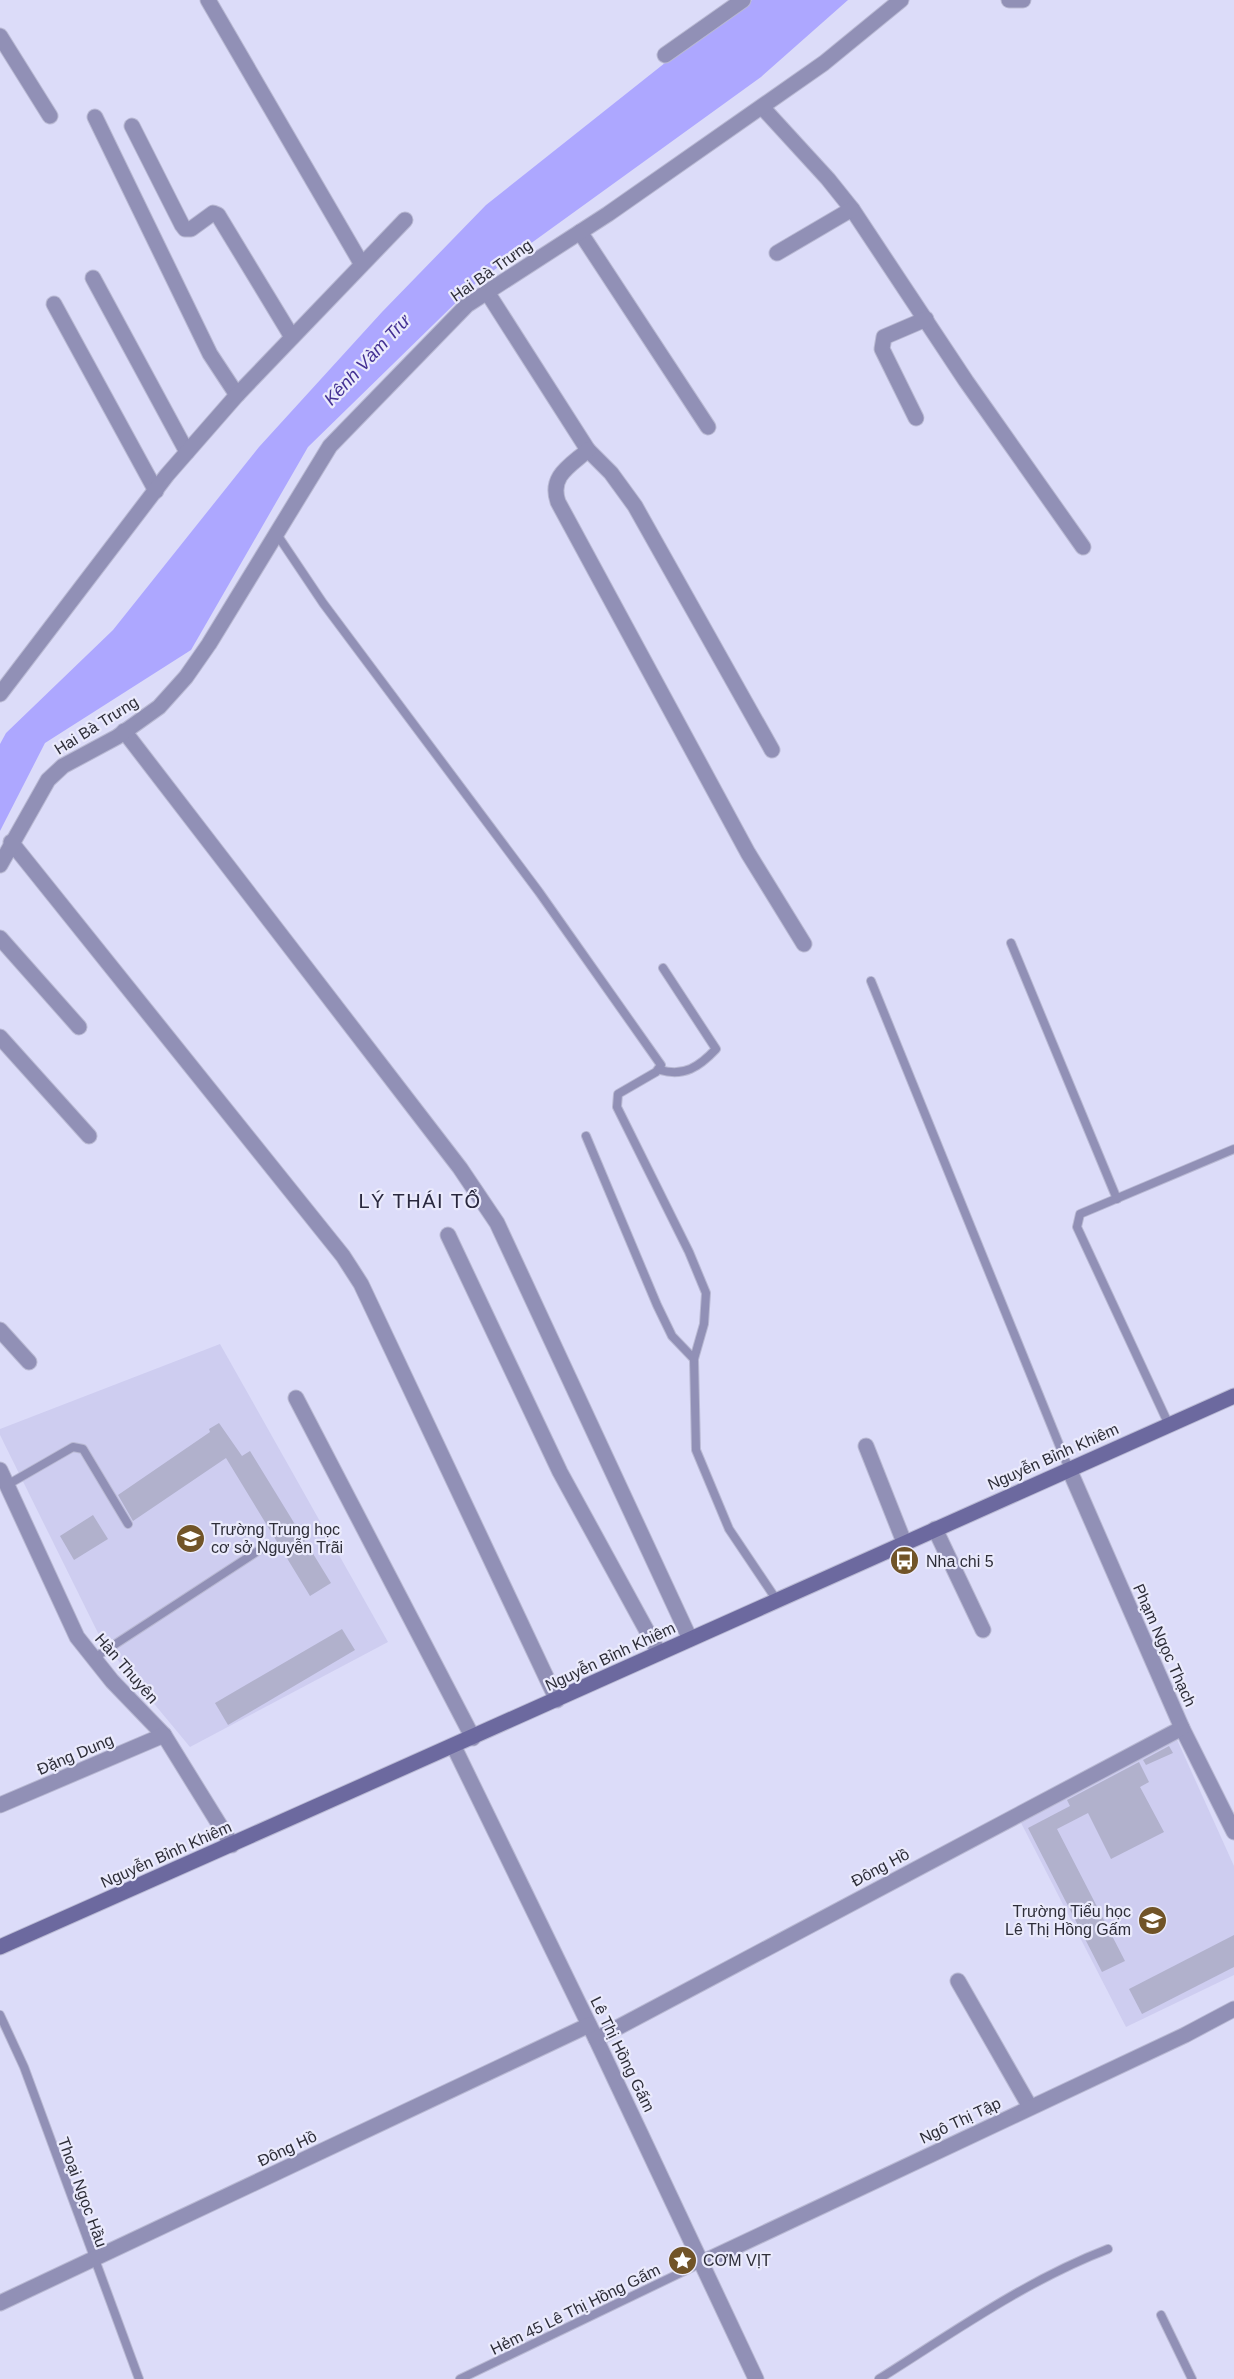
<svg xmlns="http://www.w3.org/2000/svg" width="1234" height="2379" font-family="Helvetica,sans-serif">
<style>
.built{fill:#cecdf0}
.water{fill:#ada7ff}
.building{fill:#b1b1cc}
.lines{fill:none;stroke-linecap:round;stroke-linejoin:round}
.service-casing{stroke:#b9b9d3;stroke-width:10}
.minor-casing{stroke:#b9b9d3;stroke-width:17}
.secondary-casing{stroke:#b9b9d3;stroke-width:17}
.service{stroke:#9190b6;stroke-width:8}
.minor{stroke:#9190b6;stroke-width:15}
.secondary{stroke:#6c699f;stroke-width:15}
.labels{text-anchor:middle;stroke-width:4.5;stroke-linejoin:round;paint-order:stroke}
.street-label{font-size:16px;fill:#2e2e39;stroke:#eaeafc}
.poi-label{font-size:16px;fill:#2e2e39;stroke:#eaeafc;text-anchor:start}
.water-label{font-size:18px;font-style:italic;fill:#443193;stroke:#eaeafc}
.quarter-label{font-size:20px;letter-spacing:1.5px;fill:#29283e;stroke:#eaeafc}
</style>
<rect width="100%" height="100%" fill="#dcdcf9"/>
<!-- built -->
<g class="built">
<polygon points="220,1344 388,1642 190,1747 102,1641 0,1435 0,1429"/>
<polygon points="1174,1733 1234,1866 1234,1975 1126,2027 1017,1815"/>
</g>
<!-- water -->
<polygon class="water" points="752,0 848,0 761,77 476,283 308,447 191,650 45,743 0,831 0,744 6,733 113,630 259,447 382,312 486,205 680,51"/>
<!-- building -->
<g class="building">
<polygon points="219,1423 242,1456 250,1451 331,1583 310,1596 226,1458 133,1521 118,1495 210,1432 209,1429"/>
<polygon points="93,1515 108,1539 74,1560 60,1536"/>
<polygon points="342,1629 355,1650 228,1725 215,1703"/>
<polygon points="1169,1746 1173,1753 1146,1765 1143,1760"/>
<polygon points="1139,1762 1149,1782 1140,1787 1164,1832 1111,1859 1088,1813 1057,1829 1125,1961 1102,1972 1028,1828 1070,1806 1067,1800"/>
<polygon points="1234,1935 1234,1967 1142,2014 1129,1989"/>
</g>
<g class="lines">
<defs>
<g id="service">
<polyline points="276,533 323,603 539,892 661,1065 656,1072 618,1094 617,1107 689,1252 706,1293 704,1324 694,1359 696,1450 729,1529 776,1599"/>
<polyline points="1011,943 1117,1199"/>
<polyline points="871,981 1069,1469"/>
<path d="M660,1070C684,1077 699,1067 716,1049L663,968"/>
<polyline points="586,1136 657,1305 672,1336 694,1359"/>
<polyline points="1169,1425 1077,1227 1080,1214 1234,1149"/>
<polyline points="7,1485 73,1447 83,1449 128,1524"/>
<polyline points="94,1658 267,1545"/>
<polyline points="0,2015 24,2067 139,2379"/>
<polyline points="1161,2315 1192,2379"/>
<polyline points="460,2379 701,2263"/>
<path d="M879,2379C952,2333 1027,2280 1108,2249"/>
</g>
<g id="minor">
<polyline points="208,0 361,263"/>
<polyline points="1009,0 1023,0"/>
<polyline points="0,36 50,116"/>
<polyline points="665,55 743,0"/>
<polyline points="762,107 828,179 852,209 966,381 1083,547"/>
<polyline points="95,117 210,354 237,395"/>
<polyline points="132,126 182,225 185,229 191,229 213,213 218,215 292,337"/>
<polyline points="580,232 708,427"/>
<polyline points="777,253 852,209"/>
<polyline points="93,278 187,452"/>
<polyline points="487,292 588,450 611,473 635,506 772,750"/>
<polyline points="54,304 156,491"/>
<polyline points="916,418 882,349 884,337 926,319"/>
<path d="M588,450C570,466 549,476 558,502L748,853L804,944"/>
<polyline points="0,694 167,475 237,395 405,220"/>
<polyline points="124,731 460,1168 497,1223 690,1639"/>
<polyline points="11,842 343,1256 361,1284 557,1700"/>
<polyline points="0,865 48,780 63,766 117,737 159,707 186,677 209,644 330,446 467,305 608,214 824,63 901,0"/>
<polyline points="0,938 79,1027"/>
<polyline points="0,1037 89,1136"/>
<polyline points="448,1235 560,1472 659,1653"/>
<polyline points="0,1330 29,1362"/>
<polyline points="296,1398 473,1738"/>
<polyline points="866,1446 904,1542"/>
<polyline points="1069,1469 1182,1728 1234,1832"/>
<polyline points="0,1470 77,1637 112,1681 164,1735 232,1845"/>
<polyline points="935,1529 983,1630"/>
<polyline points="454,1747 596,2039 756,2379"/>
<polyline points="0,1805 164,1735"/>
<polyline points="958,1981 1030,2107"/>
<polyline points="596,2039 1182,1728"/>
<polyline points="701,2263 1185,2035 1234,2009"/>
<polyline points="0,2303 589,2025"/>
</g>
<path id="secondary" d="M0,1947C412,1765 822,1579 1234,1396"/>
</defs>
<!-- service casing -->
<use href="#service" class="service-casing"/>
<!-- minor casing -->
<use href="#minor" class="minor-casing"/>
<!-- secondary casing -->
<use href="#secondary" class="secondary-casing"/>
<!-- service -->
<use href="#service" class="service"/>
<!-- minor -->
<use href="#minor" class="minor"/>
<!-- secondary -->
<use href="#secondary" class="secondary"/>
</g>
<!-- icons -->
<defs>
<symbol id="school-disc" viewBox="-11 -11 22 22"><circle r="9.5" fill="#715428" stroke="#eaeafc"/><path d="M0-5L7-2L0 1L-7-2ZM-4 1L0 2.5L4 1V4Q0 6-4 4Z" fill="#fff"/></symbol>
<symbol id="bus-disc" viewBox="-11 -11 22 22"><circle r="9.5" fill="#715428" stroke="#eaeafc"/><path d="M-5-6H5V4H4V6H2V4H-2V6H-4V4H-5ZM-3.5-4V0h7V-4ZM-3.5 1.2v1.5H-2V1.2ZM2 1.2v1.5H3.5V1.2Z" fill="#fff"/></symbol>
<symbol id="sight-disc" viewBox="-11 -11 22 22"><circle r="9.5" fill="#715428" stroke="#eaeafc"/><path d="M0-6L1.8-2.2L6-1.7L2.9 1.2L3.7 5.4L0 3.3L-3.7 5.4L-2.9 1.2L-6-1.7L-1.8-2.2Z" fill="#fff"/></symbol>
</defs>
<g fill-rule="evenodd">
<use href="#school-disc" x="174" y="1522" width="33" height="33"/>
<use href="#bus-disc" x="888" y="1544" width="33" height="33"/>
<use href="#school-disc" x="1136" y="1904" width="33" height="33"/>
<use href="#sight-disc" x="666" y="2244" width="33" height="33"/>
</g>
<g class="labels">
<!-- street labels -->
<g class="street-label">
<text transform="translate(491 270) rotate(-35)" y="6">Hai Bà Trưng</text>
<text transform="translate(96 725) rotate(-32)" y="6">Hai Bà Trưng</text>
<text transform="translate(1053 1456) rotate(-24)" y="6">Nguyễn Bỉnh Khiêm</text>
<text transform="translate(1165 1645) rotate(66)" y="6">Phạm Ngọc Thạch</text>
<text transform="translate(610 1656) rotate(-25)" y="6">Nguyễn Bỉnh Khiêm</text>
<text transform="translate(127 1668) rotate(49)" y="6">Hàn Thuyên</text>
<text transform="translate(75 1754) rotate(-23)" y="6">Đặng Dung</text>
<text transform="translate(166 1854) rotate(-24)" y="6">Nguyễn Bỉnh Khiêm</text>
<text transform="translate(880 1867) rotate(-28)" y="6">Đông Hồ</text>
<text transform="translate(623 2054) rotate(64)" y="6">Lê Thị Hồng Gấm</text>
<text transform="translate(960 2120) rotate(-25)" y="6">Ngô Thị Tập</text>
<text transform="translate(287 2148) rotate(-25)" y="6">Đông Hồ</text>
<text transform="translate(83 2192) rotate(70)" y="6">Thoại Ngọc Hầu</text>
<text transform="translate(575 2309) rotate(-26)" y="6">Hẻm 45 Lê Thị Hồng Gấm</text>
</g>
<!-- poi labels -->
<g class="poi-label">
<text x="211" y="1535">Trường Trung học<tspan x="211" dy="18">cơ sở Nguyễn Trãi</tspan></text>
<text x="926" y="1567">Nha chi 5</text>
<text x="1131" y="1917" text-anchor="end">Trường Tiểu học<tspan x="1131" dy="18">Lê Thị Hồng Gấm</tspan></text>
<text x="703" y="2266">CƠM VỊT</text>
</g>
<!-- water labels -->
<g class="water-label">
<text transform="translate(367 360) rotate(-47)" y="6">Kênh Vàm Trư</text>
</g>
<!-- quarter labels -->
<g class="quarter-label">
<text x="420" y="1208">LÝ THÁI TỔ</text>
</g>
</g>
</svg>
